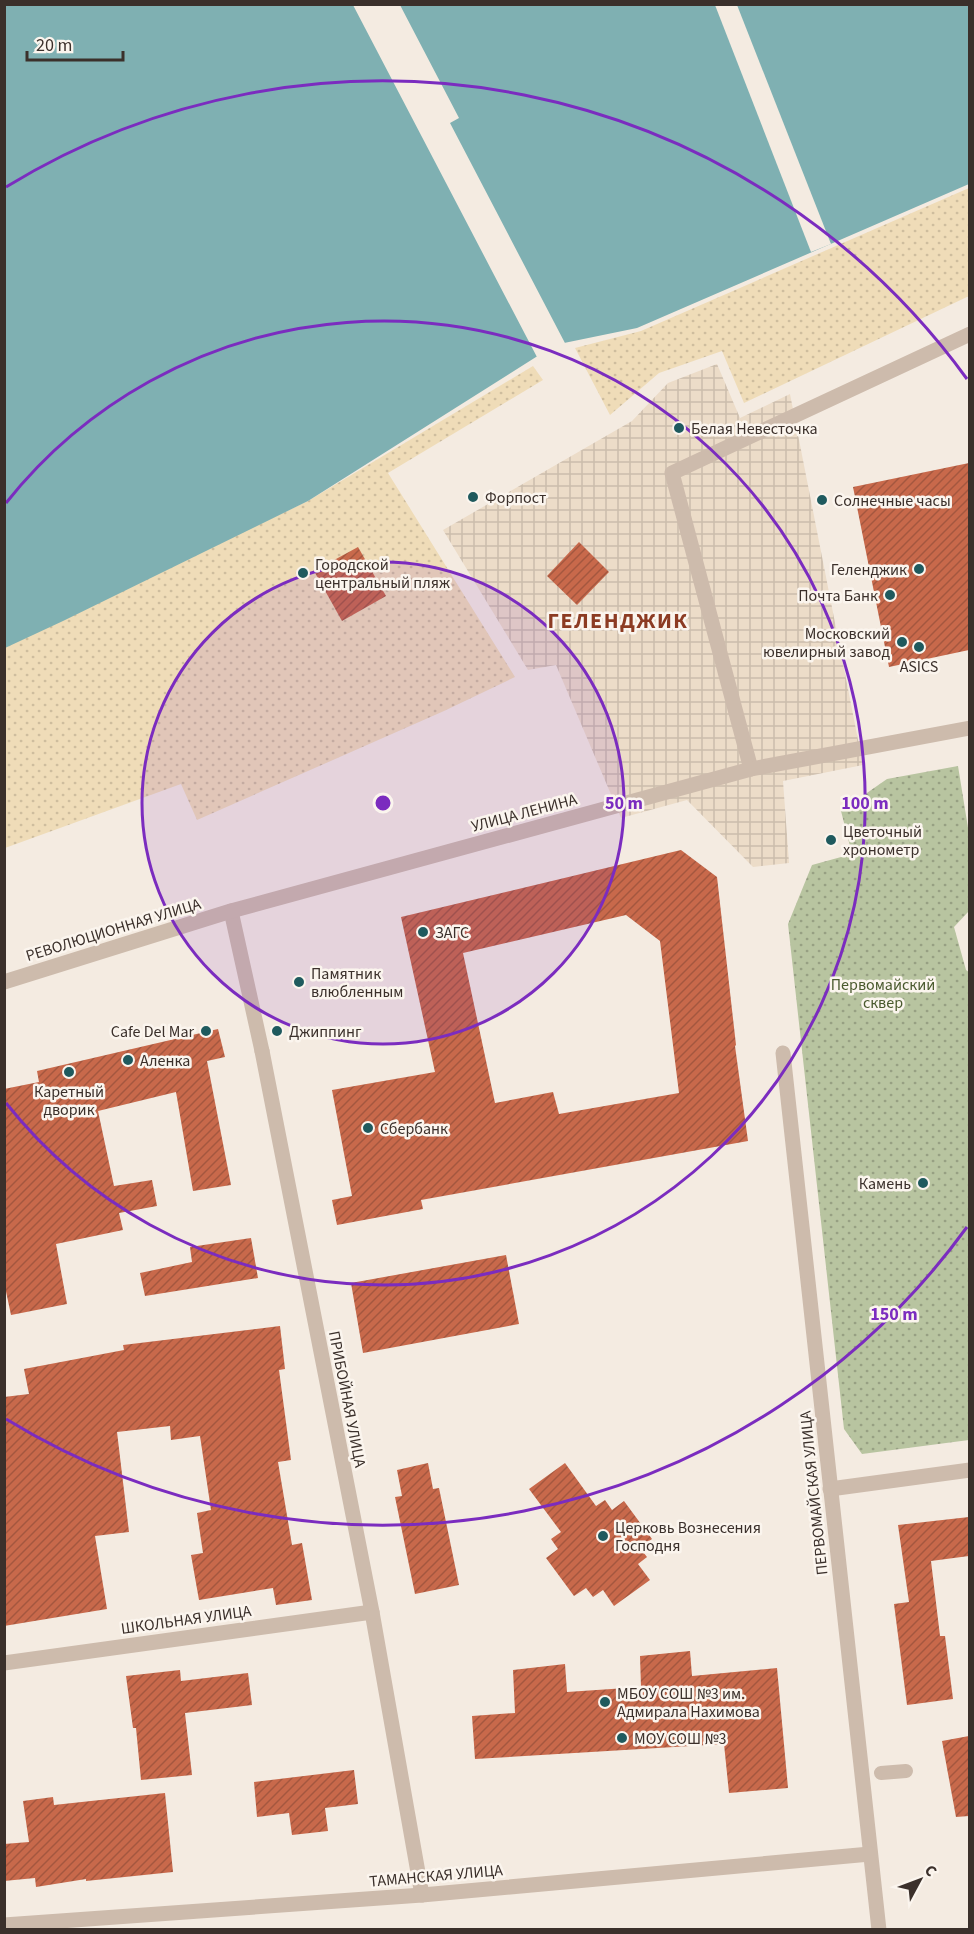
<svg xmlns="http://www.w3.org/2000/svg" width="974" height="1934" font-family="'Source Sans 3',sans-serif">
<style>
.sand{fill:url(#sand-dots)}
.park{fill:url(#park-dots)}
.plaza{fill:url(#plaza-grid)}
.water{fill:#7fb0b2}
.pier{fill:#f4ebe1}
.building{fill:url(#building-hatch);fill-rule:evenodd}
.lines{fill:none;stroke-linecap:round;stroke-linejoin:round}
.service{stroke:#cdbbac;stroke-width:14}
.pedestrian{stroke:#cdbbac;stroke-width:15}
.minor{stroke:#cdbbac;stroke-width:15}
.ring{fill:none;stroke:#7b2cbf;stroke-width:3}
.poi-dot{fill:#1f5a5e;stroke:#fbf5ee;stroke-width:2}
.labels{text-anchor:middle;stroke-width:5;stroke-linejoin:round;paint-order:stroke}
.poi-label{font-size:16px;fill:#3b302b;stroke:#fbf5ee;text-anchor:start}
.street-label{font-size:16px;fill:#3b302b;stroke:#fbf5ee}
.park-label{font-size:16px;fill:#4a5a2e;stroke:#fbf5ee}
.district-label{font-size:22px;font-weight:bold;letter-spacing:1.5px;fill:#8c3b22;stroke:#fbf5ee}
.centre{fill:#7b2cbf;stroke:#fbf5ee;stroke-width:3}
.ring-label{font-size:18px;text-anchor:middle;font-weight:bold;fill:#7b2cbf;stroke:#fbf5ee;stroke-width:5;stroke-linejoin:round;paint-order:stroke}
</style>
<defs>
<pattern id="sand-dots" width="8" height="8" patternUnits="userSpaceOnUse" patternTransform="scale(1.5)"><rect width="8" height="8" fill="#efdcb8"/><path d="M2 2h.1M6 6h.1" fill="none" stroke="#cebd9e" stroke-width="1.8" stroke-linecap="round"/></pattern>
<pattern id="park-dots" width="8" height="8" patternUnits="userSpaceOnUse" patternTransform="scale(1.5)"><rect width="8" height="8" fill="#b8c4a0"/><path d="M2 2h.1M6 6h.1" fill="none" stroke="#97a083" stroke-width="1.8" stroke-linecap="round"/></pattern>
<pattern id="plaza-grid" width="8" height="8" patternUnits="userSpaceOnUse" patternTransform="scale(1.5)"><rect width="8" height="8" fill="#ecdcc8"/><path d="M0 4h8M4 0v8" fill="none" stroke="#cbbdac"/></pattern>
<pattern id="building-hatch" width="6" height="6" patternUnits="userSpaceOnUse" patternTransform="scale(1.5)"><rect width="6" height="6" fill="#c8694b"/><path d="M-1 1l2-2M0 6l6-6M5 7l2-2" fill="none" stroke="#a4573f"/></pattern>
</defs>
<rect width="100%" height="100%" fill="#f4ebe1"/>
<!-- sand -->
<g class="sand">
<polygon points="969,188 969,296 744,403 722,351 659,373 610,415 575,348 641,331"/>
<polygon points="533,366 543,380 388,473 515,677 444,711 197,820 181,784 5,848 4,645 308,501"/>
</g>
<!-- park -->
<polygon class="park" points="958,766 969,834 969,911 954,927 966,970 970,973 969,1440 862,1454 844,1429 788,924 812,865 852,854 841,811 887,779"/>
<!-- plaza -->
<polygon class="plaza" points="717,364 740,418 790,394 863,765 783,781 789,863 753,867 687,800 621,818 556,665 528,670 443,530 632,421 668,383"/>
<!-- water -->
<polygon class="water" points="4,5 969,5 969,184 637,328 564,343 536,357 308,501 63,621 5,648"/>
<!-- pier -->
<g class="pier">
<polygon points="353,5 400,5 459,118 450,123 566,345 538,359"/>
<polygon points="715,5 737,5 831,244 811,252"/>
</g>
<!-- building -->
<g class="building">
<polygon points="969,463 969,650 889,667 853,487"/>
<polygon points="579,542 609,572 577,605 547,576"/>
<polygon points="358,547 386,596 342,621 314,571"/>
<path d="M681,850L717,877L736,1045L735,1046L748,1141L421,1200L423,1209L337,1225L332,1200L352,1196L332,1090L435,1072L401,917ZM626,915L660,941L679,1093L559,1114L553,1092L495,1103L463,953Z"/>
<polygon points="218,1029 225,1057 207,1061 231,1185 193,1191 176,1092 98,1111 114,1186 152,1180 157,1206 119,1213 123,1230 56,1244 67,1304 11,1315 4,1282 4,1089 39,1082 37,1071"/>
<polygon points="251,1238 258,1278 145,1296 140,1273 192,1262 190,1247"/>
<polygon points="506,1255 519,1324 363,1353 351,1283"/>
<polygon points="280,1326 285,1369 279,1370 291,1460 278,1462 292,1545 302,1543 312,1600 276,1605 273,1588 199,1600 191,1555 203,1553 197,1513 211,1510 200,1436 171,1440 170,1426 117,1432 129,1532 95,1536 107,1609 4,1626 4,1397 29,1394 24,1369 124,1350 123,1345"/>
<polygon points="428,1463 433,1489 439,1488 459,1585 415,1594 395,1497 402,1496 397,1470"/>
<polygon points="565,1463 596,1506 605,1500 612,1510 624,1501 652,1539 640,1548 647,1557 638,1564 650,1580 614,1606 603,1590 593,1597 586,1588 574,1596 546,1558 558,1549 551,1539 561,1532 529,1489"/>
<polygon points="969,1517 969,1556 931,1561 940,1636 945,1636 953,1699 907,1705 894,1604 909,1602 898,1525"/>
<polygon points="690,1651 692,1676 777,1668 788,1788 729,1793 724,1744 475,1759 472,1716 515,1713 513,1670 565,1664 567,1692 641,1687 640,1656"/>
<polygon points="180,1670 181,1681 248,1673 252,1705 185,1713 192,1775 141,1780 136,1728 133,1728 126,1676"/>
<polygon points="969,1736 969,1816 956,1817 942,1741"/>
<polygon points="354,1770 358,1804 325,1808 328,1831 292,1835 289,1813 257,1817 254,1782"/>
<polygon points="165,1793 173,1872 86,1881 86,1879 36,1887 35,1878 4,1881 4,1844 29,1842 23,1801 53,1797 54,1805"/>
</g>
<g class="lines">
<!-- service -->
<polyline class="service" points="881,1773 906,1771"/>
<!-- pedestrian -->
<g class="pedestrian">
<polyline points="751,769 672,473 970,334"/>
<polyline points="231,911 262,1051"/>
<polyline points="4,982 231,911 751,769 970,728"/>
</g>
<!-- minor -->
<g class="minor">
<polyline points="262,1051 372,1612 422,1895"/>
<polyline points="783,1053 879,1930"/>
<polyline points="830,1489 970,1470"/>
<polyline points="4,1663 372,1612"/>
<polyline points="4,1925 422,1895 870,1854"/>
</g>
</g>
<!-- distance rings -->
<circle cx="383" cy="803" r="241" fill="#7b2cbf" fill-opacity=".12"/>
<g class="ring">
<circle cx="383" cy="803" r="241"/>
<path d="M6 503A482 482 0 1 1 6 1103"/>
<path d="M967 1227A722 722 0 0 1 6 1419M6 187A722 722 0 0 1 967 379"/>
</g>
<!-- markers -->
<g class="poi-dot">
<circle cx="679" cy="428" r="6"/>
<circle cx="473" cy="497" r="6"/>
<circle cx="822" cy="500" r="6"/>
<circle cx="919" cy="569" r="6"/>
<circle cx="303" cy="573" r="6"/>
<circle cx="890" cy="595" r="6"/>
<circle cx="902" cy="642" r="6"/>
<circle cx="919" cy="647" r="6"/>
<circle cx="831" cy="840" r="6"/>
<circle cx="423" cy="932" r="6"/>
<circle cx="299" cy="982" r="6"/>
<circle cx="206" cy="1031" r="6"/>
<circle cx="277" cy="1031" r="6"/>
<circle cx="128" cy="1060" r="6"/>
<circle cx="69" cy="1072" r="6"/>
<circle cx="368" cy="1128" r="6"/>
<circle cx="923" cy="1183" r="6"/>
<circle cx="603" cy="1536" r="6"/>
<circle cx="605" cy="1702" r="6"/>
<circle cx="622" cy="1738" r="6"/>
</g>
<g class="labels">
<!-- poi labels -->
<g class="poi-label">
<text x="691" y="434">Белая Невесточка</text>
<text x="485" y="503">Форпост</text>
<text x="834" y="506">Солнечные часы</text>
<text x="315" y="570">Городской<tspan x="315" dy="18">центральный пляж</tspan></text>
<text x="907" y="575" text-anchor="end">Геленджик</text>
<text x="878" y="601" text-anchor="end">Почта Банк</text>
<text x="890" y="639" text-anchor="end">Московский<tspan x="890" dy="18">ювелирный завод</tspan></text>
<text x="919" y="672" text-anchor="middle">ASICS</text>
<text x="843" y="837">Цветочный<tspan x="843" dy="18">хронометр</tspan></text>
<text x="435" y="938">ЗАГС</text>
<text x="311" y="979">Памятник<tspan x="311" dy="18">влюбленным</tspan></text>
<text x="194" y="1037" text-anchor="end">Cafe Del Mar</text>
<text x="289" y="1037">Джиппинг</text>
<text x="140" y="1066">Аленка</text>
<text x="69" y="1097" text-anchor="middle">Каретный<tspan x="69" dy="18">дворик</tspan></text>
<text x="380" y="1134">Сбербанк</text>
<text x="911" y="1189" text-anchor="end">Камень</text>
<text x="615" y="1533">Церковь Вознесения<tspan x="615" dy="18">Господня</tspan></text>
<text x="617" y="1699">МБОУ СОШ №3 им.<tspan x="617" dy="18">Адмирала Нахимова</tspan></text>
<text x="634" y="1744">МОУ СОШ №3</text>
</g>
<!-- street labels -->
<g class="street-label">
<text transform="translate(524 812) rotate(-15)" y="6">УЛИЦА ЛЕНИНА</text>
<text transform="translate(113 929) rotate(-17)" y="6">РЕВОЛЮЦИОННАЯ УЛИЦА</text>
<text transform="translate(348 1399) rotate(79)" y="6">ПРИБОЙНАЯ УЛИЦА</text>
<text transform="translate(813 1493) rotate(-96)" y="6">ПЕРВОМАЙСКАЯ УЛИЦА</text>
<text transform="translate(186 1619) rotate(-8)" y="6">ШКОЛЬНАЯ УЛИЦА</text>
<text transform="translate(436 1875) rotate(-5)" y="6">ТАМАНСКАЯ УЛИЦА</text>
</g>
<!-- park labels -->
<g class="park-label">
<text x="883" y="990">Первомайский<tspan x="883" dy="18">сквер</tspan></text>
</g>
<!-- district labels -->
<g class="district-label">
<text x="618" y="628">ГЕЛЕНДЖИК</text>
</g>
</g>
<circle cx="383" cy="803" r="9" class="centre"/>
<g class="ring-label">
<text x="624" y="809">50 m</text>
<text x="865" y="809">100 m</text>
<text x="894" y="1320">150 m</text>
</g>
<!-- border -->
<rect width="974" height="1934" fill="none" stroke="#3b302b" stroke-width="12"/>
<!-- north arrow -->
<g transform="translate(920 1880) rotate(49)" stroke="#fbf5ee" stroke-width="4.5" paint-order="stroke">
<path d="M0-4.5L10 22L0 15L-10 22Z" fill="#3b302b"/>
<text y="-9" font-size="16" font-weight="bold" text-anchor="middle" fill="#3b302b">С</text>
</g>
<!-- scale -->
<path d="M27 51v9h96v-9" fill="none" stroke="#3b302b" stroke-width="3"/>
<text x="36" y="51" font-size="18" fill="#3b302b" stroke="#fbf5ee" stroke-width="4.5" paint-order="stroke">20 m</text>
</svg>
